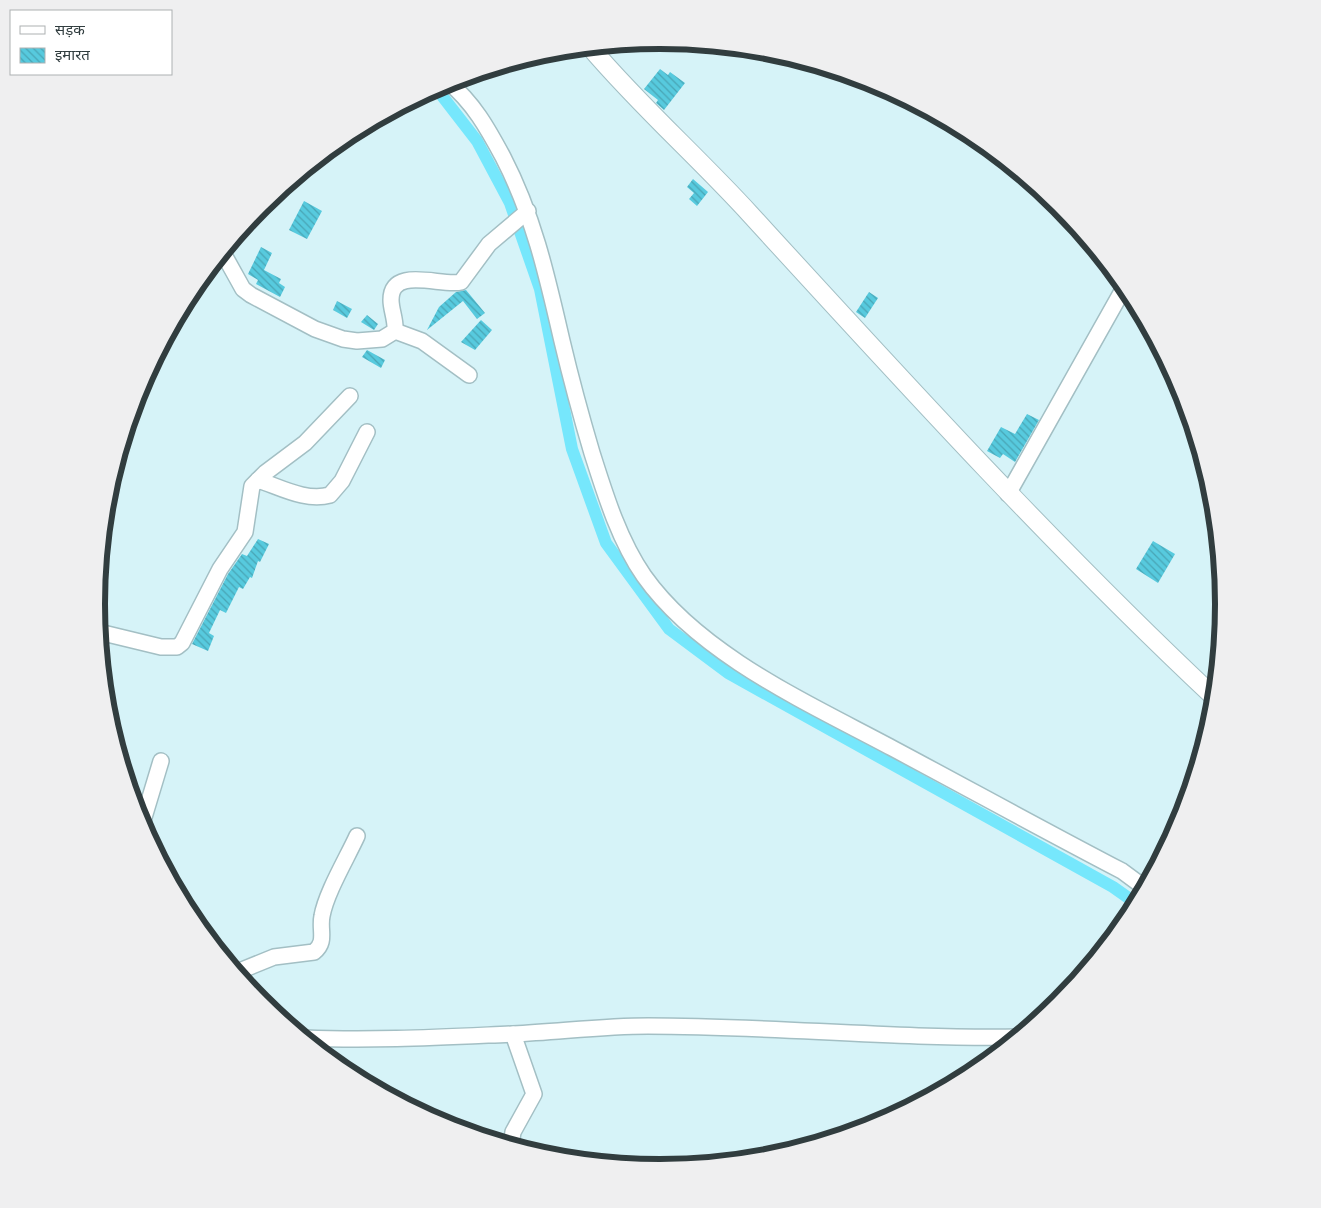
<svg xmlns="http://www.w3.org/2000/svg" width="1321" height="1208" font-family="'Alegreya Sans','Noto Sans Devanagari',sans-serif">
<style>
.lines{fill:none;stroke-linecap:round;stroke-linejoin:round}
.canal{stroke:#76e7fc;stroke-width:12}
.building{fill:url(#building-back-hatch)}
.minor-casing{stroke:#a3bfc4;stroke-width:18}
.tertiary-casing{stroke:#a3bfc4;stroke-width:20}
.minor{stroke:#fff;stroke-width:15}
.tertiary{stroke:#fff;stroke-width:18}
.rim{fill:none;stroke:#313d3f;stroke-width:6}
</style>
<defs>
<pattern id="building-back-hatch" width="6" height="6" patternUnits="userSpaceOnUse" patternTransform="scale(1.25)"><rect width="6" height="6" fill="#57cade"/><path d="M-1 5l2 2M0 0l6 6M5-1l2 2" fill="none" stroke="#49a5b5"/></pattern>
</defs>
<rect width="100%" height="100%" fill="#d6f3f8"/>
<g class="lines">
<!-- canal -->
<polyline class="canal" points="436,88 477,141 510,203 540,289 572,449 606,543 669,629 728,673 1113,887 1137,904"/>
</g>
<!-- building -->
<g class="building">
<polygon points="660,69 668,75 670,72 685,83 664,110 656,103 658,100 644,89"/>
<polygon points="693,179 708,192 697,206 689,199 694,193 687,187"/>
<polygon points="304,201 322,211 307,239 289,230"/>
<polygon points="261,247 272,253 264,270 281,279 279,283 285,287 280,297 256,284 258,280 248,274"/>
<polygon points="466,290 485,313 477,319 463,301 427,330 439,307 456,292"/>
<polygon points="869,292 878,298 865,318 856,312"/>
<polygon points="337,301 352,309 347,318 333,310"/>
<polygon points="367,315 378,324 374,330 361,322"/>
<polygon points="481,320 492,330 475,350 461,342"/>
<polygon points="367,350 385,360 381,368 362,357"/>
<polygon points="1027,414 1039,420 1015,462 1003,454 1000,458 987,451 1001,427 1015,434"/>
<polygon points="258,539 269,544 260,562 258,561 252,578 250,577 243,589 239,587 226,613 220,610 209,633 214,636 208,651 192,644 228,574 242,554 247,556"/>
<polygon points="1153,541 1175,554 1158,583 1136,569"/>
</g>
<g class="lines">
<defs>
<g id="minor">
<path d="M448,82C473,102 488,129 503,157C534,217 547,276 562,341C571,379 581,416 592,453C605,494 619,540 644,576C700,655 808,703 892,748C969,789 1045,831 1122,871L1145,888"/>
<path d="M223,253L243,289L251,295L315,329L343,339L357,341L382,339L395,331C396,320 391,310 391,300C391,265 442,287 461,282L489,244L528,211"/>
<polyline points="395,331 422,341 469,375"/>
<path d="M258,480C280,487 306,502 330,495L342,481L367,432"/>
<polyline points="1008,494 1125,286"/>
<polyline points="99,632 161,647 177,647 182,643 220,569 245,532 252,486 265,473 305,443 350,396"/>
<polyline points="142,824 161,761"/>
<path d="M237,972L274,957L314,952C327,942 319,930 322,916C326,893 347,858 357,836"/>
<path d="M305,1038C374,1041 444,1037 513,1034C558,1032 603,1026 648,1026C771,1026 894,1039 1018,1037"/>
<polyline points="511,1145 513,1132 534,1094 513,1034"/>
</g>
<path id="tertiary" d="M590,47C641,107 698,157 750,214C901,379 1052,545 1215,698"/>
</defs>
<!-- minor casing -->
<use href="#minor" class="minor-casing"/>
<!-- tertiary casing -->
<use href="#tertiary" class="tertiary-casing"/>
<!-- minor -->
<use href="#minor" class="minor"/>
<!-- tertiary -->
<use href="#tertiary" class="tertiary"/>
</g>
<!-- crop -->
<path d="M0 0H1321V1208H0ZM105 604a555 555 0 1 1 1110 0a555 555 0 1 1-1110 0Z" fill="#efeff0" fill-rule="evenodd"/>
<path class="rim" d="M105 604a555 555 0 1 1 1110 0a555 555 0 1 1-1110 0Z"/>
<!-- legend -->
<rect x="10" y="10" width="162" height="65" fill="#ffffff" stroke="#adb1b2"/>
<rect x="20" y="26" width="25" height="8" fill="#ffffff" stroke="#adb1b2"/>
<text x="55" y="35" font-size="15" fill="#313d3f">सड़क</text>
<rect x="20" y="48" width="25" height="15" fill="url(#building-back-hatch)" stroke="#adb1b2"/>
<text x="55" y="60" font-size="15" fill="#313d3f">इमारत</text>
</svg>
